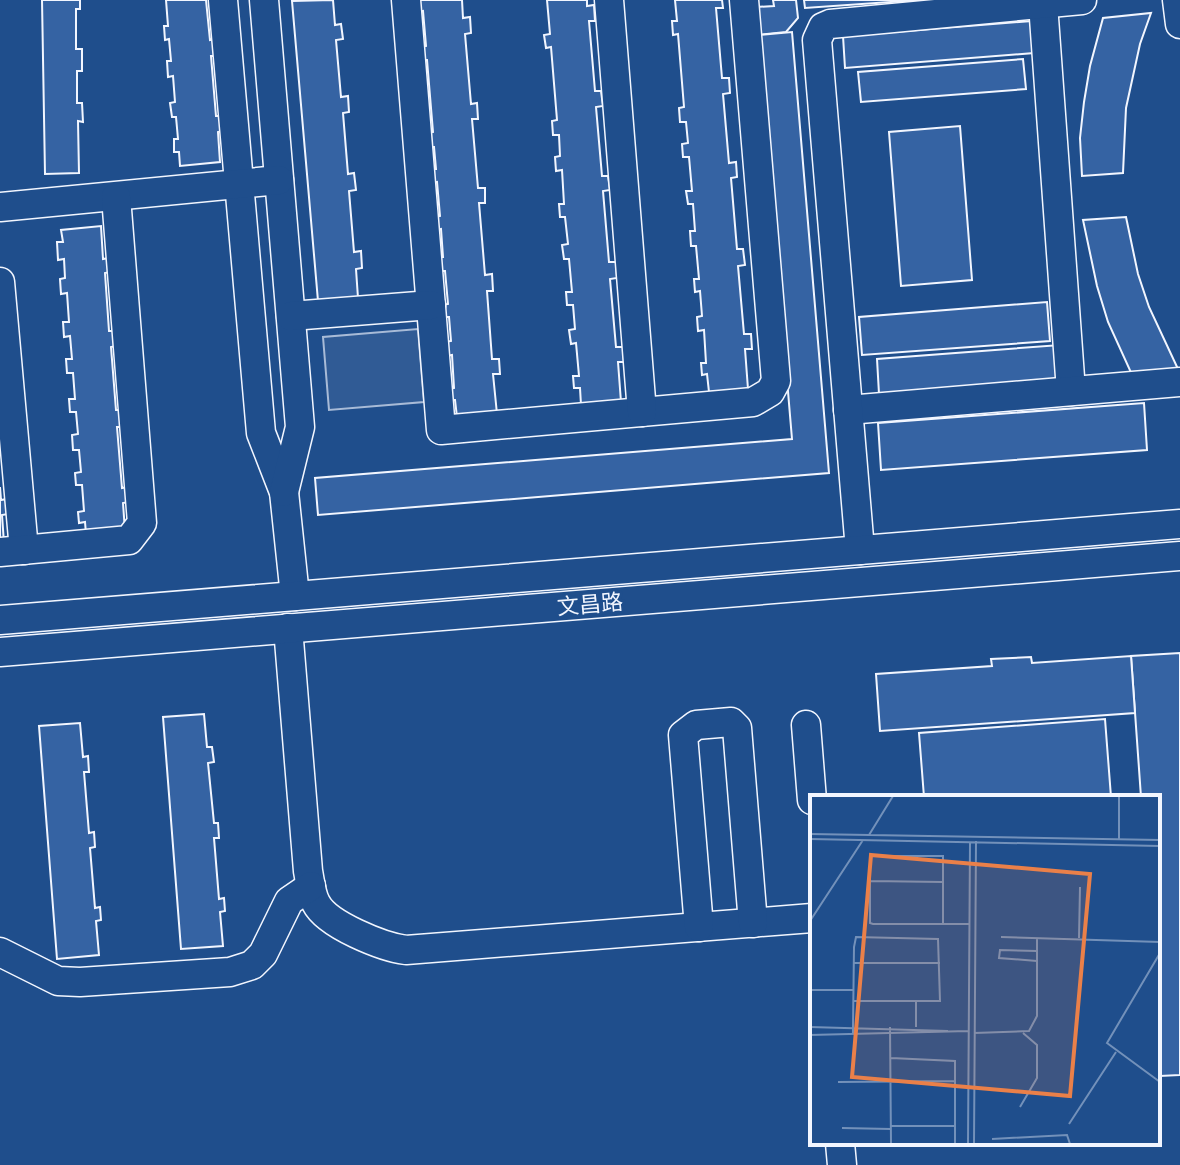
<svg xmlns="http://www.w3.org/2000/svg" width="1180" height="1165" font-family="'Fira Sans','Noto Sans SC',sans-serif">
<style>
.built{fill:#305b95;stroke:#a8bbd7;stroke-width:2}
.building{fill:#3563a3;stroke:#f2f6ff;stroke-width:2}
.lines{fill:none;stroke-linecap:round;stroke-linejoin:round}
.minor-casing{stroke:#f2f6ff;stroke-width:31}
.minor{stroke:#1f4e8c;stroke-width:28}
.labels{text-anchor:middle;stroke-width:6;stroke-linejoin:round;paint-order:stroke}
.street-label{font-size:22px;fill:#f2f6ff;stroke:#1f4e8c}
.inset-road{fill:none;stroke:#7391ba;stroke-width:2}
.view{fill:#ea8049;fill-opacity:0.15;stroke:#ea8049;stroke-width:4}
.inset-edge{fill:none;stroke:#f2f6ff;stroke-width:4}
</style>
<rect width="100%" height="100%" fill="#1f4e8c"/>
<!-- built -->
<polygon class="built" points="418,329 424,402 329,410 323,337"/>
<!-- building -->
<g class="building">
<polygon points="42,0 80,0 80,9 76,9 76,49 82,49 82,71 77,71 77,103 82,103 83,122 78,121 79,173 45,174"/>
<polygon points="166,0 206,0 210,40 216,39 217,56 211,56 216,116 222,116 223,131 218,132 220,162 180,166 179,152 174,152 174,139 178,139 176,117 172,117 170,103 175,102 173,76 168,77 167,61 171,61 169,39 165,40 164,26 168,26"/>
<polygon points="333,0 335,25 341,24 343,39 336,40 341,97 348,96 349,112 343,113 348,174 354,173 356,190 349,191 354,252 361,251 362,268 356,269 358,298 318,301 292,1"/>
<polygon points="416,0 462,0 463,18 470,17 471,33 465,34 471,104 477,103 478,119 472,119 478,188 485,188 485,203 479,203 485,275 492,274 493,291 487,291 492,359 499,359 500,374 493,374 497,414 457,417 455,400 450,400 449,389 454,388 452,355 446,356 445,342 451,341 449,317 443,317 442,305 448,304 445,271 439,271 438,257 443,257 441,229 436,230 434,217 440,216 437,182 432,183 431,169 436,169 434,147 429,147 428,133 433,132 427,60 422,60 420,47 426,46 423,11 417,12"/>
<polygon points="547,0 587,0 587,6 594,5 595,21 589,21 595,91 601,91 603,106 596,107 602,176 608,176 610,190 603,191 609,262 616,262 617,278 610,279 616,347 623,347 624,362 618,362 621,402 581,405 580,388 574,388 573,376 579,376 576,343 571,344 569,330 575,329 573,305 567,305 566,292 572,292 569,259 564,259 562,245 568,244 565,217 560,217 559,204 564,204 562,170 556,171 555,157 560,156 559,135 553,135 552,121 557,120 551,47 546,48 544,35 550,34"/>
<polygon points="675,0 722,0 723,8 716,8 722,78 729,78 730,93 723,94 729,163 736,162 737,177 731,178 737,249 743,249 745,265 738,266 744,334 751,334 752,349 745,349 748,389 709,392 707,374 702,375 701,363 706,363 704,330 698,331 697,317 702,316 700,291 695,292 694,279 699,279 696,246 691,246 690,231 695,231 693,204 688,204 686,191 692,191 689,157 683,157 682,144 688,143 686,122 680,122 679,108 684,107 678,34 673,35 672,21 677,21"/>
<polygon points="773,0 796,0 798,18 786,32 758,35 755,7 774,6"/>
<polygon points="804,0 919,0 805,8"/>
<polygon points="1151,13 1140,44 1126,108 1123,173 1082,176 1080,138 1084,102 1090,66 1103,18"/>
<polygon points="1032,21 1034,53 845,68 843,36"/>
<polygon points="792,32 829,473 318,515 315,478 792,439 758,35"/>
<polygon points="1023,59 1026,89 861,102 858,72"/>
<polygon points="960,126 972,280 901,286 889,132"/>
<polygon points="1126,217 1138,274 1149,307 1178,369 1133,377 1108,322 1097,286 1083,220"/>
<polygon points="101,226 103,259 109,258 110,272 105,273 109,331 115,331 116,346 111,347 116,410 121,410 123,427 117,427 122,488 128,487 129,502 123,503 125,531 86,534 85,522 79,523 78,512 84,511 82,485 76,485 75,473 81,472 79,450 73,450 72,435 78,434 76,412 70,412 69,399 75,399 73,373 67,373 66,359 72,359 70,336 64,337 63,322 69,322 67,293 61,294 60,279 65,278 64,259 58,260 57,242 63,242 61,230"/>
<polygon points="1047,302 1050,341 862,355 859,317"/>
<polygon points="1060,345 1063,379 879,394 877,359"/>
<polygon points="1144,403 1147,450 881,470 878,423"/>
<polygon points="0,487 1,500 7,499 8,514 2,515 4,543 0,544"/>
<polygon points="1180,653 1180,1075 1160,1076 1158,1044 1158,797 1141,797 1131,656"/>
<polygon points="1131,656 1135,713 880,731 876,674 992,666 991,659 1031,657 1032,663"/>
<polygon points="204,714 207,747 212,747 214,762 208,763 214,823 218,823 219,838 214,838 219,899 224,898 225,911 220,912 223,946 181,949 163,717"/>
<polygon points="1105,719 1111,797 924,797 919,733"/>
<polygon points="80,723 83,757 88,756 89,772 84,772 89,833 94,832 95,847 90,848 95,908 100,907 101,920 96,921 99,955 57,959 39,726"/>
</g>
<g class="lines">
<defs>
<g id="minor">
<polyline points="223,0 261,433 284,492 295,596"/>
<polyline points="264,0 300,427 284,492"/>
<polyline points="406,0 441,430 753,402 770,392 776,381 744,0"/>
<polyline points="609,0 642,412"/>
<polyline points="1177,0 1180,24"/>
<polyline points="1043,4 1071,391"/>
<polyline points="0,207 279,180"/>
<polyline points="0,282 24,550"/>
<polyline points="291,316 431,305"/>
<polyline points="848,410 1180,382"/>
<polyline points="860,550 817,40 823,27 830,24 1082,0"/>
<polyline points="0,552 129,540 142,523 116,197"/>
<polyline points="0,620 1180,524"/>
<path d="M288,628L308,871C310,881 311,894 316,903C327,925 383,947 406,950L812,918"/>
<polyline points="0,652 1180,556"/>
<polyline points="806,725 812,800"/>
<polyline points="699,927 683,735 696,725 731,722 737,728 753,923"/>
<polyline points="0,952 58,981 80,982 230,972 252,965 263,954 289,901 311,886"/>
<polyline points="840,1143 842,1165"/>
</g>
</defs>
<!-- minor casing -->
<use href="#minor" class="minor-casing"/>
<!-- minor -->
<use href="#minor" class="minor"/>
</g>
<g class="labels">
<!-- street labels -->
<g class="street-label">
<text transform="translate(590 604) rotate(-5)" y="8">文昌路</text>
</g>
</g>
<!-- overview -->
<g transform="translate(810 795)">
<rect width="350" height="350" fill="#1f4e8c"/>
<path class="inset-road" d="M0,39L350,45M59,40L83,1M0,44L350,51M309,44V1M60,86L133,87M0,126L53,45M133,129V61H60V128L63,129H159M191,142L350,147M269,143L270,92M350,158L297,248L350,287M227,166L189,163L190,155L227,156M44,168H130M0,195H43M0,232L138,236M80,232L81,349M106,232V206M164,238L219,236L227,221V143M0,240L158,236M43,240V232L44,152L46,142L128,144L130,206H43M81,263L145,266V349M28,287L145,286M210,312L227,283V250L213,238M259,329L306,257M81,331H145M32,333L81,334M182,344L257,340L260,349M158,349L160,47M164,349L166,46"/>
<path class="view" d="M61,60L280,79L260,301L42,282Z"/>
<rect width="350" height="350" class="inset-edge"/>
</g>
</svg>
